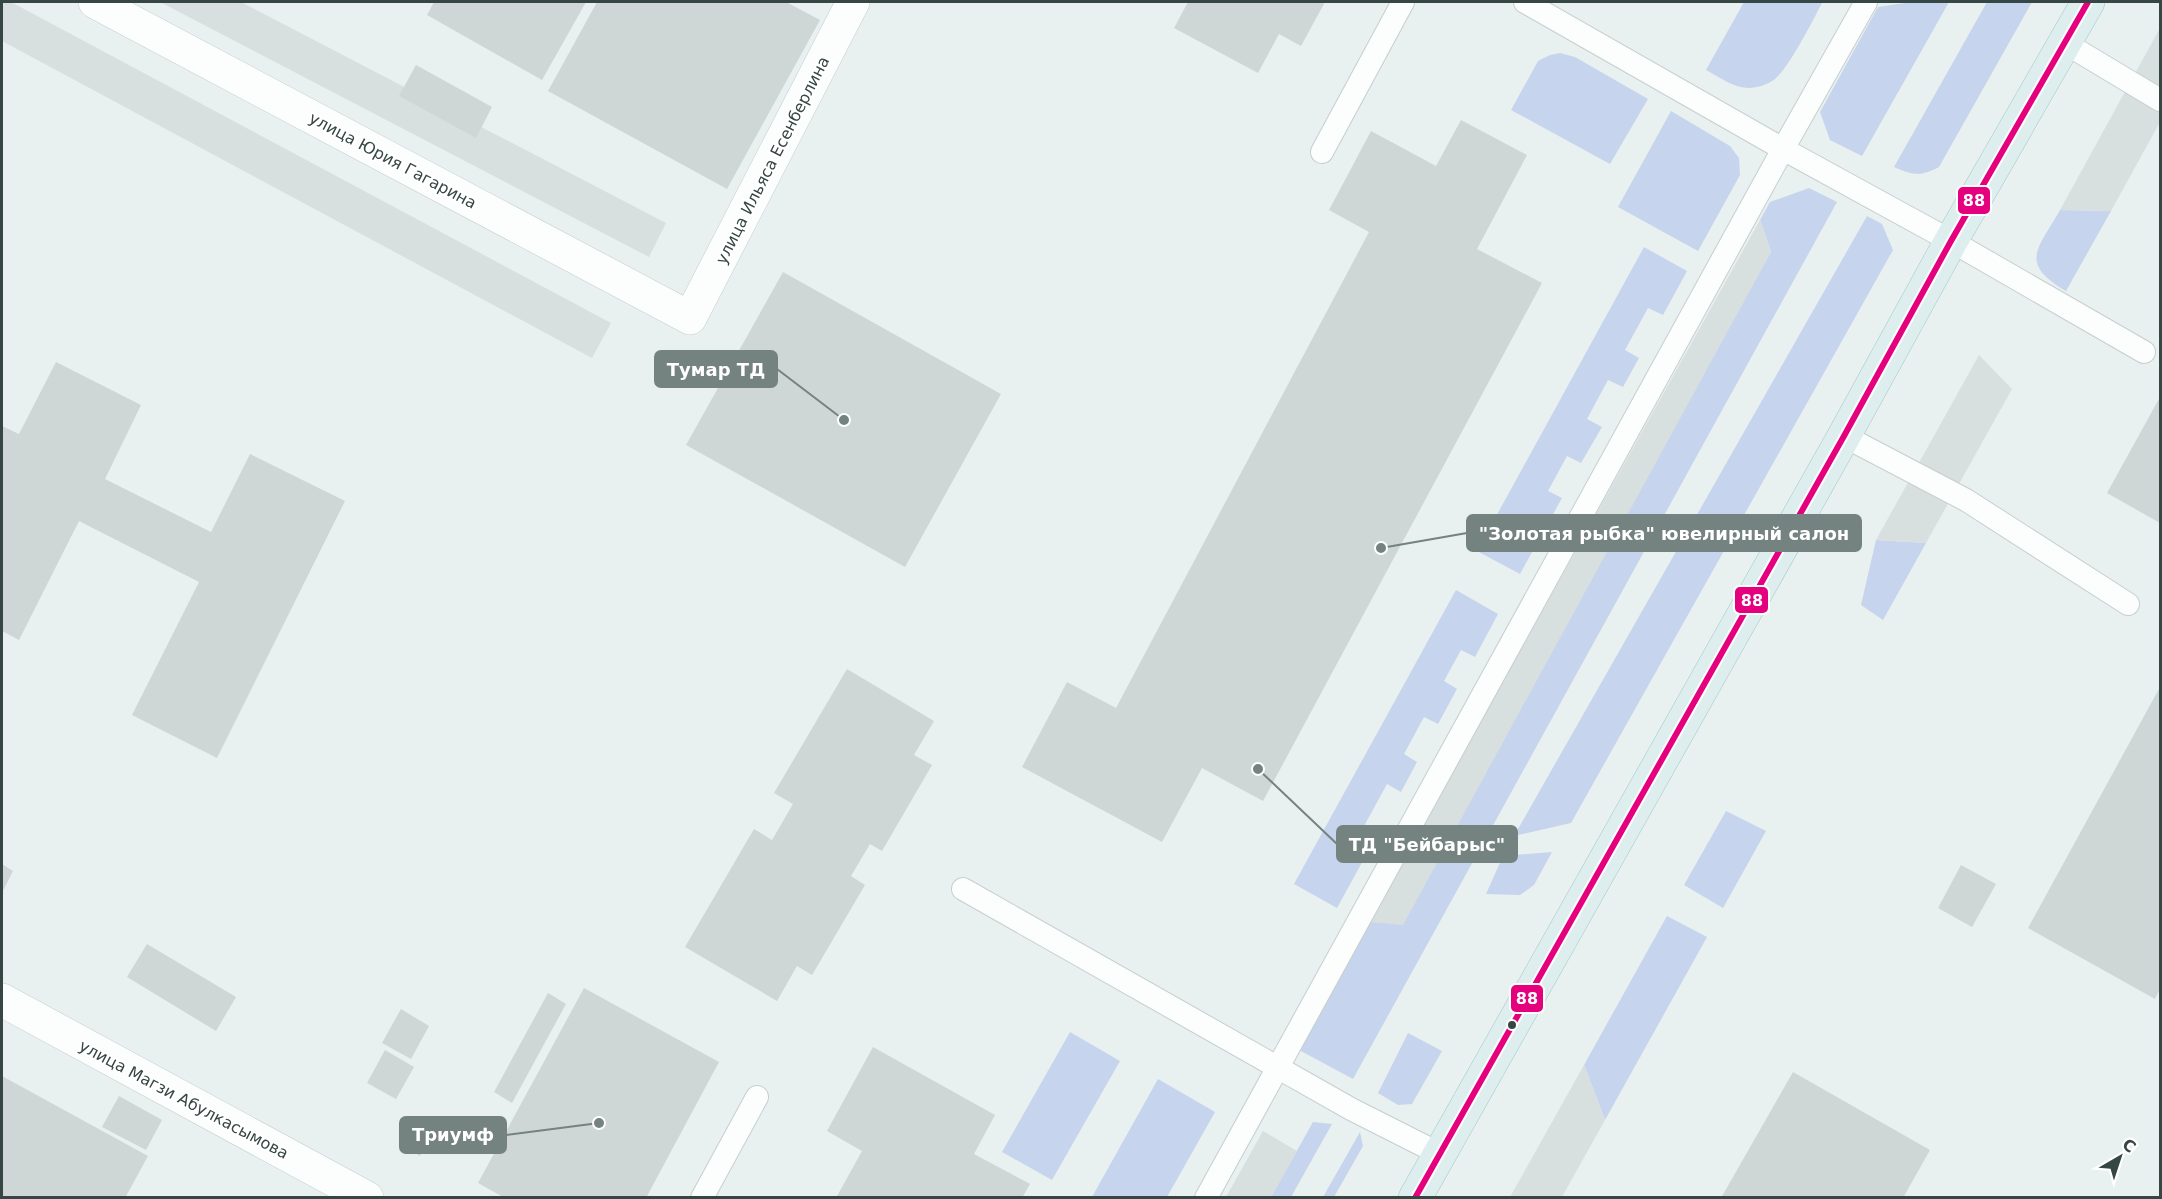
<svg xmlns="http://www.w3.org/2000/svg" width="2162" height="1199" font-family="'DejaVu Sans',sans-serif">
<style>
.green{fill:#c7d4ed}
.parking{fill:#d8dfdf}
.building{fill:#ced7d6}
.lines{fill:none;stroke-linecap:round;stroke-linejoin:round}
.service-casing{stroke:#c6cece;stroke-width:24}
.minor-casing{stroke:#c6cece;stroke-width:34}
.trunk-casing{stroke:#a3c9c6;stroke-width:34}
.service{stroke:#fcfdfd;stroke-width:22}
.minor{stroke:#fcfdfd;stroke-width:33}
.trunk{stroke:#deeeee;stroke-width:33}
.bus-1-casing{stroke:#fff;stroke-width:10}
.bus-1{stroke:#e5007d;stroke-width:6}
.bus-dot{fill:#354644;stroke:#fff;stroke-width:2}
.labels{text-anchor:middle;stroke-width:4.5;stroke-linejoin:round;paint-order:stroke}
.street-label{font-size:16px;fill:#354644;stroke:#fff}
.leader{fill:none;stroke:#748280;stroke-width:2}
.callout-dot{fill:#748280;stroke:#fff;stroke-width:2}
.callout{fill:#748280;stroke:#748280;stroke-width:2}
.callout-label{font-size:18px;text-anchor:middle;font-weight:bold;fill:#fff}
.line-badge{stroke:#fff;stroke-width:2}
.badge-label{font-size:16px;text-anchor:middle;font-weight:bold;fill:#fff}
</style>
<rect width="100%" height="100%" fill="#e8f0f0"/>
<!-- green -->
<g class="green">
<path d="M1744,2L1822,3C1812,22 1790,66 1775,79C1769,84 1757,88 1749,88C1734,88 1719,77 1706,70Z"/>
<polygon points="1912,2 1949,2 1862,156 1830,140 1820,112 1878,7"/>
<path d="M1987,2H2032L1939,167C1920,177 1912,175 1894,167Z"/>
<polygon points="1560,53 1575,57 1648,99 1610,164 1511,110 1538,61 1550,55"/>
<polygon points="1671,111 1730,146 1739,158 1740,175 1698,251 1618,207"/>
<polygon points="1809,188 1837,202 1353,1079 1299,1050 1369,922 1771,252 1760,220 1770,202"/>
<path d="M2060,210L2111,211L2066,291C2018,263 2038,249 2060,210Z"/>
<polygon points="1867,216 1882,224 1893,250 1571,823 1514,836"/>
<polygon points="1644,247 1687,271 1663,315 1648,308 1625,350 1639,358 1623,387 1608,380 1587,419 1602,427 1581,463 1567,456 1548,491 1562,498 1520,574 1477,551"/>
<polygon points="1876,540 1926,543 1883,620 1861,605"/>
<polygon points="1456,590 1498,614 1475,657 1461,650 1444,681 1457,689 1438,724 1424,717 1404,754 1417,762 1401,792 1387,784 1363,828 1377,835 1337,908 1294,884"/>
<polygon points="1726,811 1766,831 1723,908 1684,885"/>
<polygon points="1552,852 1534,885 1520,895 1486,894 1503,856"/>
<polygon points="1667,916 1707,937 1605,1120 1584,1065"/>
<polygon points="1070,1032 1120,1061 1052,1180 1002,1152"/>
<polygon points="1408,1033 1442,1051 1412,1104 1398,1105 1378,1093"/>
<polygon points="1158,1079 1215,1112 1167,1197 1092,1197"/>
<polygon points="1313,1122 1332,1124 1291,1197 1271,1197"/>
<polygon points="1360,1132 1363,1146 1334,1197 1323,1197"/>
</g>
<!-- parking -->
<g class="parking">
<polygon points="2,2 11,2 611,323 592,358 2,41"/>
<polygon points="160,2 241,2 666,223 649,257"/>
<polygon points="2160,28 2160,122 2111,211 2060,210"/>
<polygon points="1760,220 1771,252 1403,925 1369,922"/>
<polygon points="1979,355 2012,389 1926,543 1876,540"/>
<polygon points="1584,1065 1605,1120 1562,1197 1510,1197"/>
<polygon points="1263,1131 1297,1151 1271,1197 1226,1197"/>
</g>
<!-- building -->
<g class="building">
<polygon points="434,2 586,2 542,80 427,15"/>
<polygon points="597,2 786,2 820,20 727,189 548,91"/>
<polygon points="1188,2 1325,2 1301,46 1279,34 1258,73 1174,28"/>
<polygon points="416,65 492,107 476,138 399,96"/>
<polygon points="1461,120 1527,155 1477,249 1542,283 1263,801 1202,768 1162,842 1022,767 1067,682 1116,708 1369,232 1329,210 1371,131 1436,166"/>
<polygon points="783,272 1001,394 905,567 686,445"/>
<polygon points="56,362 141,405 105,479 211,532 250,454 345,501 217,758 132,715 199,582 79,521 19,640 2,631 2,426 19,434"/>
<polygon points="2160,397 2160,523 2107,493"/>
<polygon points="847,669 934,721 914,755 932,765 882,851 870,844 851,876 865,885 812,975 797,966 777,1001 685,947 754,829 772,840 793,804 774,793"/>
<polygon points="2160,687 2160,989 2155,999 2028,928"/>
<polygon points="2,864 13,871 2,893"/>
<polygon points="1961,865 1996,884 1972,927 1938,908"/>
<polygon points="147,944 236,997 216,1031 127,977"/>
<polygon points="584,988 719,1062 646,1198 505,1198 478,1183"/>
<polygon points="548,993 566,1004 512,1103 494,1092"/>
<polygon points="401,1009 429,1026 411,1059 382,1043"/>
<polygon points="873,1047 995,1115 974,1154 1030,1184 1022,1198 836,1198 862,1151 827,1131"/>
<polygon points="385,1050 414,1067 396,1099 367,1083"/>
<polygon points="1793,1072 1930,1150 1903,1198 1721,1198"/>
<polygon points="2,1076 148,1156 125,1198 2,1198"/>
<polygon points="119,1096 162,1120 146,1150 102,1127"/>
<polygon points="413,1120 433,1132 420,1156 400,1145"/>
</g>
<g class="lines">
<defs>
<g id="service">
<polyline points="1525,2 1783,149 1866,2"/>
<polyline points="2065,43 2160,100"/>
<polyline points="1322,152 1403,2"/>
<polyline points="1844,436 1966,500 2128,604"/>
<polyline points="963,889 1351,1109 1440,1154"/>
<polyline points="702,1198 757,1097"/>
<polyline points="1206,1198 1783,149 1951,241 2144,352"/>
</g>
<g id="minor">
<polyline points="95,2 690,318 853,2"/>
<polyline points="2,1000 367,1198"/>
</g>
<polyline id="trunk" points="1415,1198 1844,436 1951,241 2088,2"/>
</defs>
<!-- service casing -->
<use href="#service" class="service-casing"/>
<!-- minor casing -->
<use href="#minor" class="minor-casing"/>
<!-- trunk casing -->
<use href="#trunk" class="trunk-casing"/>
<!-- service -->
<use href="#service" class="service"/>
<!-- minor -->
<use href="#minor" class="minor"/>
<!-- trunk -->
<use href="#trunk" class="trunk"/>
<defs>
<polyline id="bus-1" points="1415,1198 1844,436 1951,241 2088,2"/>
</defs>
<!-- bus-1 casing -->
<use href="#bus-1" class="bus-1-casing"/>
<!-- bus-1 -->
<use href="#bus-1" class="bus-1"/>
</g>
<!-- markers -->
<circle class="bus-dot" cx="1512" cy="1025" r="5"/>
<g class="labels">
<!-- street labels -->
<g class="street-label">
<text transform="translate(393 160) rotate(28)" y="6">улица Юрия Гагарина</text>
<text transform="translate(772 160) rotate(-63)" y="6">улица Ильяса Есенберлина</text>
<text transform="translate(184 1099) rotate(28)" y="6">улица Магзи Абулкасымова</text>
</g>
</g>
<!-- callouts -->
<path class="leader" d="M844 420L777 369M1381 548L1467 533M1258 769L1337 844M599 1123L506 1135"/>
<g class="callout-dot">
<circle cx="844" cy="420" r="6"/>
<circle cx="1381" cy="548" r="6"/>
<circle cx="1258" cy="769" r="6"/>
<circle cx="599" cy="1123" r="6"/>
</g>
<g class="callout">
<rect x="655" y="351" width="122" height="36" rx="6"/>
<rect x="1467" y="515" width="394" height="36" rx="6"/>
<rect x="1337" y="826" width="180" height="36" rx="6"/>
<rect x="400" y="1117" width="106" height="36" rx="6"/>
</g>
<g class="callout-label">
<text x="716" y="376">Тумар ТД</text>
<text x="1664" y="540">"Золотая рыбка" ювелирный салон</text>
<text x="1427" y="851">ТД "Бейбарыс"</text>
<text x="453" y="1141">Триумф</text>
</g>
<g class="line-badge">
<rect x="1957" y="186" width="34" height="29" rx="6" fill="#e5007d"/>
<rect x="1734" y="586" width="35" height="28" rx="6" fill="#e5007d"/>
<rect x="1510" y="984" width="34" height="29" rx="6" fill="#e5007d"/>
</g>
<g class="badge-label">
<text x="1974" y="206">88</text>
<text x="1752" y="606">88</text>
<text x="1527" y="1004">88</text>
</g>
<!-- border -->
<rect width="2162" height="1199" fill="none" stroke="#354644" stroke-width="6"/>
<!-- north arrow -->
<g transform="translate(2120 1157) rotate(39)" stroke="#ffffff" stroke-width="4.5" paint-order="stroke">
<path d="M0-4.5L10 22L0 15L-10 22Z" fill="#354644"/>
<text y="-9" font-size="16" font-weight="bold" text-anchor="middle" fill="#354644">С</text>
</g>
</svg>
